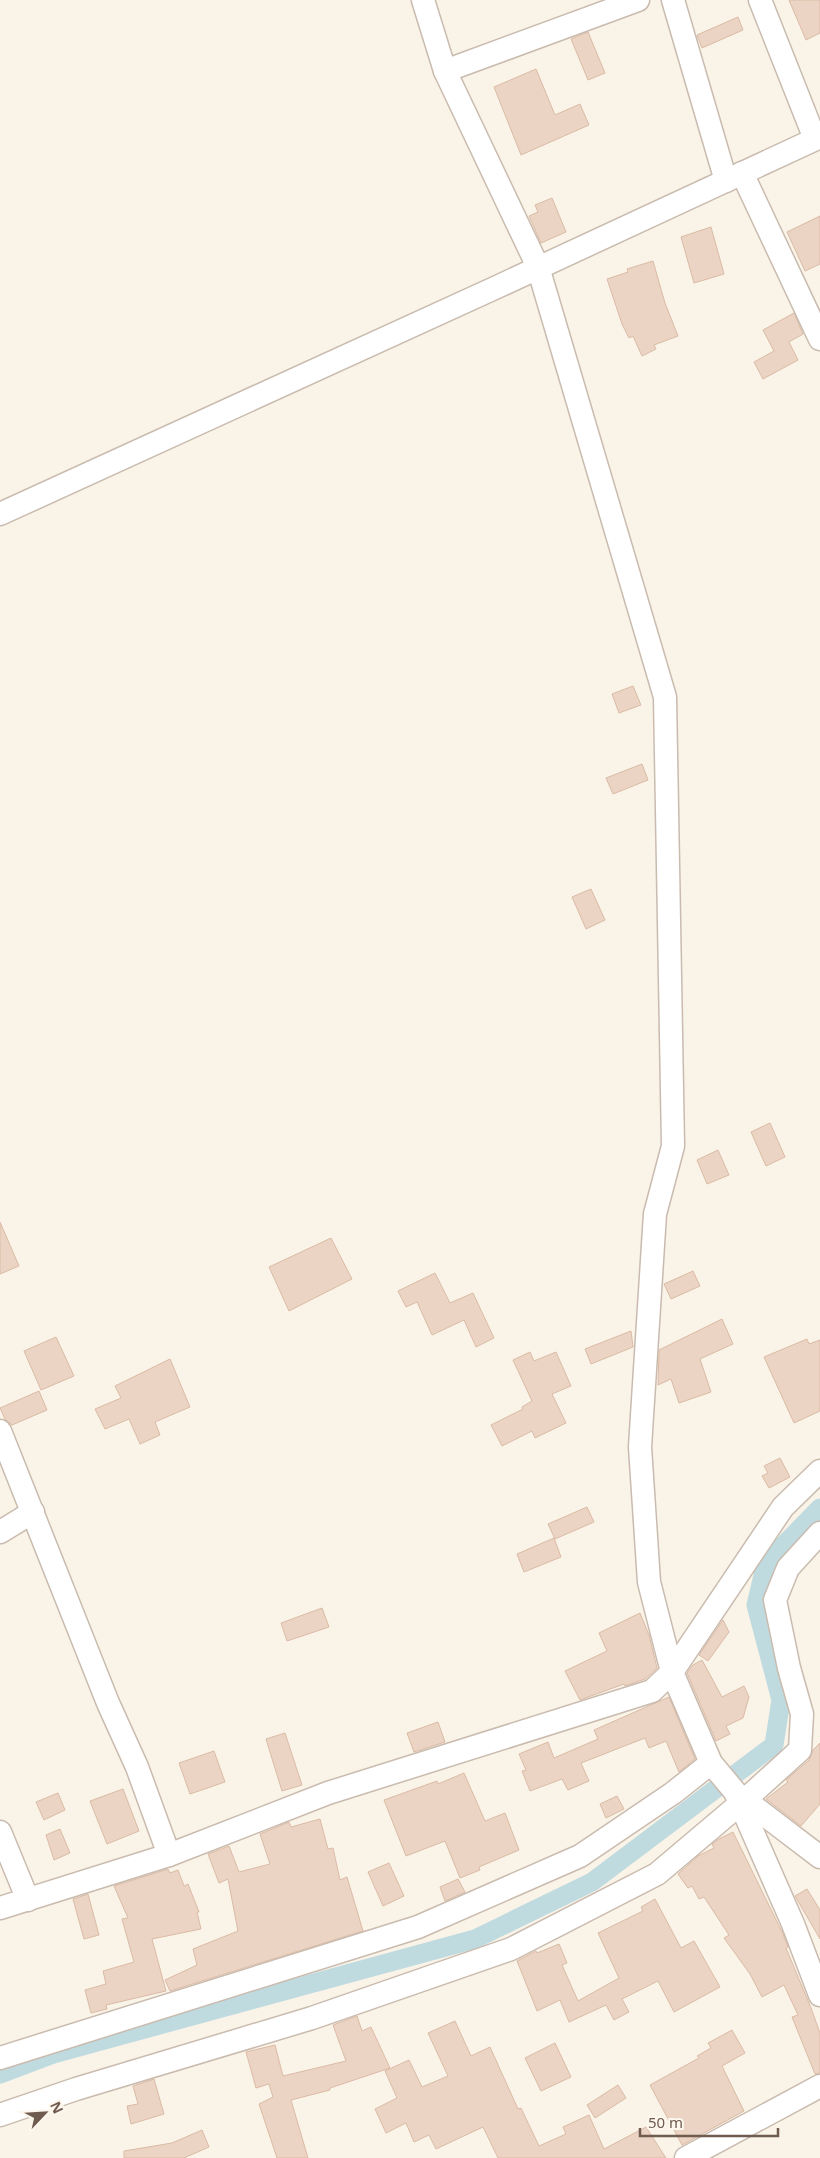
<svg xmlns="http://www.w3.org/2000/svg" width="820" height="2158" font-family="'Noto Sans',sans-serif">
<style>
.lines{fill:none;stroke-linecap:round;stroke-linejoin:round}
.canal{stroke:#bfdbe0;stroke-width:19}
.building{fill:#ebd4c3;stroke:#dbbba5}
.minor-casing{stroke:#cabbaf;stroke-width:25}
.minor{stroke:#fff;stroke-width:22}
</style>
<rect width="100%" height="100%" fill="#f9f3e8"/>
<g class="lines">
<!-- canal -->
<polyline class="canal" points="0,2074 53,2054 475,1939 592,1882 774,1745 781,1700 756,1605 766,1563 820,1508"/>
</g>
<!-- building -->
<g class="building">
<polygon points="789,0 820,0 820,33 806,40"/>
<polygon points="738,17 743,30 702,48 697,35"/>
<polygon points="588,32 605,73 588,80 571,39"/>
<polygon points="536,69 555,115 580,104 589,125 521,155 494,87"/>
<polygon points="552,198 566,232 541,243 529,216 538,212 535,205"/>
<polygon points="820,216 820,264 805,271 787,232"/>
<polygon points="711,227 724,274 694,283 681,237"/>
<polygon points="653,261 665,303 678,336 654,345 656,349 642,356 633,336 629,338 622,324 607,279 628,272 627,269"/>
<polygon points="794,313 803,334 789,342 798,360 763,379 754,362 774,351 763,330"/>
<polygon points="633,686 641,705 619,713 612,694"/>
<polygon points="642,764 648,780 613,794 606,778"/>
<polygon points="591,889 605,920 586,929 572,897"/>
<polygon points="770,1123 785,1157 766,1166 751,1132"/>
<polygon points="718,1150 729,1175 707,1184 697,1160"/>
<polygon points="0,1222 19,1266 0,1274"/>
<polygon points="331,1238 352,1279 289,1311 269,1267"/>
<polygon points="693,1271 700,1286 671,1299 664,1284"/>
<polygon points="435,1273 450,1303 473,1293 494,1338 476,1347 464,1320 432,1335 417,1302 406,1307 398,1291"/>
<polygon points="722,1319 733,1344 700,1359 711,1392 679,1403 671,1379 658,1385 659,1350"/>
<polygon points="631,1331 633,1347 591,1364 585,1349"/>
<polygon points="56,1337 74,1376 41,1390 24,1351"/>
<polygon points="807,1339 809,1344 820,1340 820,1411 794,1423 764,1357"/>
<polygon points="530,1352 534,1361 556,1352 571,1386 552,1394 566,1423 535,1438 532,1431 502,1446 491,1425 523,1409 522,1407 532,1401 513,1360"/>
<polygon points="170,1359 190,1407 155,1422 160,1435 140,1444 129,1419 105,1429 95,1409 121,1398 115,1386"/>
<polygon points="39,1391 47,1410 12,1425 5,1419 0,1408"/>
<polygon points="780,1458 790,1477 769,1488 762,1476 768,1473 764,1466"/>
<polygon points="587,1507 594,1522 555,1539 548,1524"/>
<polygon points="554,1538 561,1557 524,1572 517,1554"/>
<polygon points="322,1608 329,1627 287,1641 281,1623"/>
<polygon points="640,1613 649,1635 657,1668 645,1679 625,1686 624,1684 580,1700 565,1671 607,1651 599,1633"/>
<polygon points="723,1620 729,1632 708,1661 699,1655"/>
<polygon points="702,1660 722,1697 744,1686 749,1697 743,1718 726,1726 730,1734 716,1741 687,1673 693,1665"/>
<polygon points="669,1697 695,1759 679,1772 666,1741 649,1748 645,1738 581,1763 589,1781 568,1790 562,1779 530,1791 522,1771 526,1770 519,1754 548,1742 554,1758 598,1739 594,1730"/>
<polygon points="438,1722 445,1742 414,1752 407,1733"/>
<polygon points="285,1733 302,1785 282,1791 266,1739"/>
<polygon points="820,1743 820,1804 801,1826 766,1799 788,1782 786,1780 809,1760 813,1750"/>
<polygon points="214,1751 225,1782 190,1794 179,1763"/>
<polygon points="464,1773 485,1821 505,1813 519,1850 479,1867 480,1870 460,1878 445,1841 406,1856 384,1800 437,1781 438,1784"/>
<polygon points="123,1789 139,1831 107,1844 90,1801"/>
<polygon points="58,1793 65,1810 44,1820 36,1802"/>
<polygon points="617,1796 624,1809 606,1818 600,1804"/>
<polygon points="320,1819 328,1849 333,1848 340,1880 347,1877 363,1931 170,1991 165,1980 197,1965 193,1949 238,1931 228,1879 219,1883 208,1854 229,1846 239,1872 270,1864 260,1834 289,1822 291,1827"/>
<polygon points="60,1829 70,1853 54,1860 46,1835"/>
<polygon points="733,1832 783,1934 788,1947 786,1948 811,2008 820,2033 820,2073 815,2074 792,2017 798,2015 784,1985 762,1997 750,1974 724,1938 729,1935 704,1897 699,1899 692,1886 688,1888 678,1874 698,1856 714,1848 712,1844 719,1839"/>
<polygon points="389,1863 404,1896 383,1906 368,1872"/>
<polygon points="168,1869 170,1873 178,1870 184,1886 188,1884 199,1912 197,1912 201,1929 152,1939 166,1991 106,2005 107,2009 91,2013 85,1990 106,1984 103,1971 134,1962 122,1919 128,1918 114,1886"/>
<polygon points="458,1879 465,1892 445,1901 440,1887"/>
<polygon points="807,1889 820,1910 820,1939 795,1896"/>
<polygon points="88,1894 99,1935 84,1939 73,1899"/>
<polygon points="655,1899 681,1948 694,1941 720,1987 674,2012 658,1981 622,1999 629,2012 614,2020 606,2005 569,2022 560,2000 537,2011 517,1961 536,1951 537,1953 559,1944 567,1963 562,1965 578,2001 619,1978 598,1933 643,1911 641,1907"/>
<polygon points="357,2016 362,2031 371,2027 390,2068 330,2088 330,2090 291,2100 308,2158 277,2158 259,2104 273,2097 269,2084 256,2088 246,2052 275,2045 283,2076 346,2061 333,2025"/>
<polygon points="455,2021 471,2056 490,2047 518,2109 521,2108 539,2146 566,2134 563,2127 589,2115 604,2149 646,2127 666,2158 498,2158 483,2127 436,2149 429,2135 414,2142 406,2123 386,2133 375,2109 397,2098 385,2071 409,2060 422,2087 448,2076 428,2033"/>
<polygon points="732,2030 745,2053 722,2066 744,2111 682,2145 650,2085 699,2058 697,2056 711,2048 708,2043"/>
<polygon points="555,2043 571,2077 541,2091 525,2058"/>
<polygon points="154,2079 164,2114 131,2124 127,2106 138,2104 133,2086"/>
<polygon points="618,2085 626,2098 595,2118 587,2105"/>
<polygon points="202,2130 209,2147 184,2158 124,2158 124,2151 172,2143"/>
</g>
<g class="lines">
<defs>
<g id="minor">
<polyline points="423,0 445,71 538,267 665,697 673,1146 655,1214 640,1447 649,1582 672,1672 711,1763 736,1793 820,1857"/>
<polyline points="673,0 726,181"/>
<polyline points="760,0 815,139"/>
<polyline points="445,71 638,0"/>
<polyline points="742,173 820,339"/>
<polyline points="0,514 497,287 820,137"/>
<polyline points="0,1431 108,1703 137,1767 169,1855"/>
<polyline points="0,1532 33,1512"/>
<polyline points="736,1794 793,1924 820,1995"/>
<polyline points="746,1799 800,1750 802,1714 789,1668 775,1600 788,1568 820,1533"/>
<polyline points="0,1832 28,1900"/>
<polyline points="0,1908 169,1855 328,1793 652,1691 672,1672 783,1507 820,1471"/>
<polyline points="0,2058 418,1927 580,1856 673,1793 711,1763"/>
<polyline points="0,2115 76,2089 312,2018 511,1949 657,1874 741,1803"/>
<polyline points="686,2158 820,2086"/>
</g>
</defs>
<!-- minor casing -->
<use href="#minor" class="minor-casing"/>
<!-- minor -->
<use href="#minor" class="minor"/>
</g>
<!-- north arrow -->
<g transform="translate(45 2113) rotate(65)" stroke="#fdf7ed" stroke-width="4" paint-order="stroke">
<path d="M0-4L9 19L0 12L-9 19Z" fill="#705b4f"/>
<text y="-8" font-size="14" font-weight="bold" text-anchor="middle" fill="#705b4f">N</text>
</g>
<!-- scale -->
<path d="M640 2128v8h138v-8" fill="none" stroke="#705b4f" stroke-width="2.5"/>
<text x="648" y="2128" font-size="15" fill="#705b4f" stroke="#fdf7ed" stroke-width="4" paint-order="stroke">50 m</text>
</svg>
